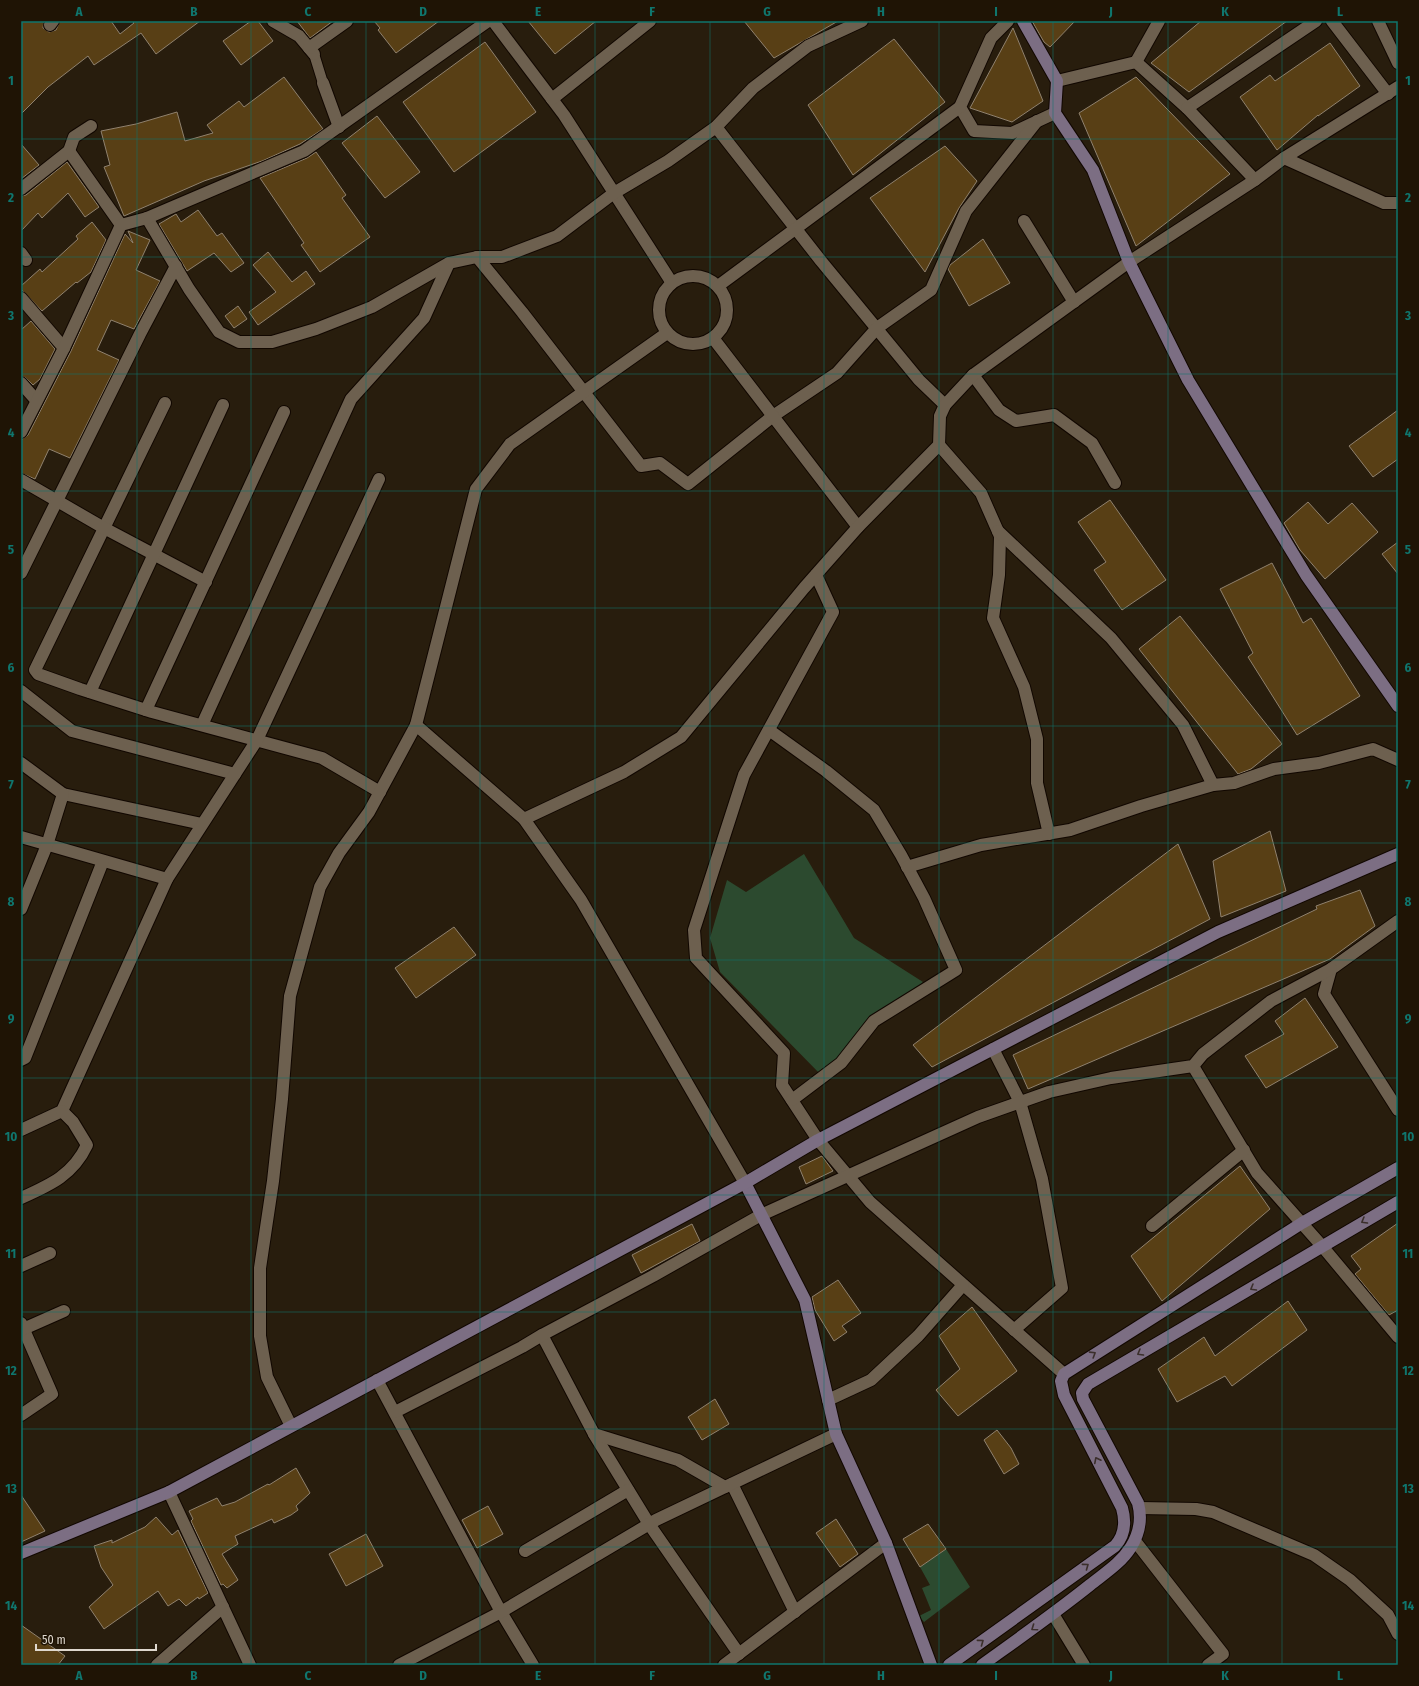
<svg xmlns="http://www.w3.org/2000/svg" width="1419" height="1686" font-family="'Fira Sans Condensed',sans-serif">
<style>
.green{fill:#2c4a2f}
.building{fill:#583f15;stroke:#8f816e}
.lines{fill:none;stroke-linecap:round;stroke-linejoin:round}
.lane-casing{stroke:#110700;stroke-width:12}
.street-casing{stroke:#110700;stroke-width:14}
.secondary-casing{stroke:#110700;stroke-width:14}
.lane{stroke:#6d604f;stroke-width:10}
.street{stroke:#6d604f;stroke-width:12}
.secondary{stroke:#7c6e83;stroke-width:12}
.oneway{stroke:#3b2f2b}
.grid{fill:none;stroke:#0f766e;stroke-width:1;stroke-opacity:0.55}
.neatline{fill:none;stroke:#0f766e;stroke-width:1.5}
.grid-label{font-size:13px;text-anchor:middle;font-weight:bold;fill:#0f766e}
</style>
<rect width="100%" height="100%" fill="#281d0d"/>
<!-- green -->
<g class="green">
<polygon points="804,854 854,938 923,982 823,1077 720,972 710,938 727,880 746,892"/>
<polygon points="946,1549 970,1587 924,1622 919,1616 931,1610 922,1588 930,1585 920,1567"/>
</g>
<!-- building -->
<g class="building">
<polygon points="21,21 44,21 43,28 49,32 56,30 60,21 111,21 120,34 134,23 132,21 200,21 156,54 141,33 94,65 88,56 48,87 21,114"/>
<polygon points="251,21 258,21 273,41 241,65 223,41"/>
<polygon points="297,21 333,21 310,38"/>
<polygon points="374,21 439,21 396,53 378,30 380,28"/>
<polygon points="528,21 596,21 555,54"/>
<polygon points="744,21 838,21 774,58"/>
<polygon points="1032,21 1075,21 1050,47 1044,42"/>
<polygon points="1201,21 1287,21 1189,92 1151,63"/>
<polygon points="1013,28 1043,101 1012,122 970,108"/>
<polygon points="894,39 945,102 853,175 808,105"/>
<polygon points="485,42 536,112 454,172 403,102"/>
<polygon points="1330,43 1360,86 1318,116 1318,115 1277,150 1240,97 1270,75 1275,81"/>
<polygon points="284,77 323,129 300,144 262,161 204,181 124,216 104,167 110,165 101,131 136,124 177,112 185,141 213,133 207,125 239,101 244,107"/>
<polygon points="1136,77 1230,174 1136,246 1079,113"/>
<polygon points="377,116 420,172 385,198 342,143"/>
<polygon points="21,144 39,165 21,179"/>
<polygon points="945,146 977,181 959,208 925,272 870,198"/>
<polygon points="316,152 346,195 342,198 370,237 320,272 301,245 304,243 260,178 307,158"/>
<polygon points="67,162 99,207 85,217 68,193 42,218 38,213 21,231 21,196 26,195"/>
<polygon points="198,210 217,236 222,233 244,263 231,272 214,253 187,271 159,224 176,214 181,222"/>
<polygon points="92,222 106,240 91,272 77,283 76,282 42,311 21,289 21,286 40,269 42,272 78,239 76,236"/>
<polygon points="128,231 150,240 136,270 160,281 134,329 111,320 97,350 119,360 70,458 49,449 35,479 21,473 21,440 28,435 71,351 125,234 133,243"/>
<polygon points="983,239 1010,283 969,306 948,269 950,265"/>
<polygon points="268,252 292,282 306,271 315,284 258,325 249,312 276,292 253,265"/>
<polygon points="238,306 247,319 234,328 225,316"/>
<polygon points="31,321 55,349 40,379 33,385 26,378 21,376 21,330"/>
<polygon points="1398,410 1398,459 1373,477 1349,446"/>
<polygon points="1110,500 1166,580 1122,610 1094,570 1106,562 1078,522"/>
<polygon points="1308,502 1328,524 1352,503 1378,532 1325,579 1300,550 1284,523"/>
<polygon points="1398,542 1398,574 1382,554"/>
<polygon points="1272,563 1303,623 1311,618 1360,696 1297,735 1248,657 1253,653 1220,589"/>
<polygon points="1180,616 1282,744 1251,769 1238,774 1139,649"/>
<polygon points="1270,831 1286,891 1221,917 1213,861"/>
<polygon points="1178,844 1210,919 932,1067 913,1045"/>
<polygon points="1360,890 1375,926 1330,959 1028,1089 1013,1055 1317,909 1316,906"/>
<polygon points="454,927 476,955 416,998 395,968"/>
<polygon points="1305,998 1338,1047 1266,1088 1245,1056 1284,1034 1275,1021"/>
<polygon points="822,1156 833,1171 806,1184 799,1167"/>
<polygon points="1240,1166 1270,1209 1162,1301 1131,1256"/>
<polygon points="1398,1223 1398,1310 1389,1315 1355,1274 1361,1269 1351,1256"/>
<polygon points="692,1224 700,1241 641,1273 632,1255"/>
<polygon points="838,1280 861,1313 842,1326 847,1332 834,1341 815,1310 812,1297"/>
<polygon points="1288,1301 1307,1330 1232,1386 1225,1376 1177,1402 1158,1369 1204,1337 1215,1356"/>
<polygon points="972,1307 1017,1371 958,1416 936,1390 960,1369 939,1336"/>
<polygon points="715,1399 729,1424 702,1440 688,1417"/>
<polygon points="997,1430 1011,1448 1019,1464 1004,1474 984,1440"/>
<polygon points="296,1468 310,1493 296,1506 298,1510 291,1515 274,1523 272,1519 235,1536 238,1544 222,1554 238,1580 227,1588 223,1584 221,1585 191,1521 193,1519 189,1511 217,1498 222,1506 235,1502 268,1484 269,1485"/>
<polygon points="21,1495 45,1531 21,1542"/>
<polygon points="488,1506 503,1534 477,1548 462,1520"/>
<polygon points="156,1517 172,1535 178,1530 208,1593 199,1599 198,1597 186,1606 179,1599 168,1606 158,1591 104,1629 89,1607 113,1585 101,1567 94,1546 112,1540 112,1543 145,1527"/>
<polygon points="836,1519 858,1554 840,1567 816,1533"/>
<polygon points="928,1524 946,1549 920,1567 903,1539"/>
<polygon points="366,1534 383,1566 346,1586 329,1554"/>
<polygon points="21,1625 65,1656 58,1665 21,1665"/>
</g>
<g class="lines">
<defs>
<polyline id="lane" points="314,54 323,83"/>
<g id="street">
<polyline points="273,21 299,36 314,54"/>
<polyline points="493,21 564,115 672,283"/>
<polyline points="1008,21 991,38 960,107 974,131 1012,133 1055,113"/>
<polyline points="1332,21 1388,94"/>
<polyline points="1378,21 1398,63"/>
<polyline points="50,25 53,21"/>
<polyline points="309,48 347,21"/>
<polyline points="1136,62 1159,21"/>
<polyline points="1057,81 1136,62 1187,108 1316,21"/>
<polyline points="323,83 339,127"/>
<polyline points="552,99 650,21"/>
<polyline points="1187,108 1255,180"/>
<polyline points="716,127 821,261 919,380 945,405"/>
<polyline points="69,151 74,137 91,126"/>
<polyline points="1284,158 1384,203 1398,203"/>
<polyline points="21,189 69,151 121,225"/>
<polyline points="147,218 189,289 219,332 239,342 272,342 316,329 372,307 449,263 477,257 502,257 557,236 614,193 668,161 716,127 753,88 808,46 862,21"/>
<polyline points="1024,221 1074,302"/>
<polyline points="21,253 26,260"/>
<polyline points="477,257 522,312 641,466 660,463 688,484 773,416 837,373 877,328 931,290 966,211 1037,121"/>
<circle cx="693" cy="310" r="34"/>
<polyline points="718,286 960,107"/>
<polyline points="21,298 64,348"/>
<polyline points="713,338 858,527"/>
<polyline points="973,375 999,410 1016,421 1054,415 1092,443 1115,483"/>
<polyline points="21,383 36,400"/>
<polyline points="165,403 35,670 38,674 80,689 152,712 322,758 380,792"/>
<polyline points="21,432 64,348 121,225 147,218 304,151 488,21"/>
<polyline points="939,445 981,493 1000,536 999,575 993,618 1024,687 1037,739 1037,783 1049,834"/>
<polyline points="21,480 104,528 206,582"/>
<polyline points="998,531 1111,638 1183,725 1213,785"/>
<polyline points="21,573 140,334 176,266"/>
<polyline points="816,575 833,612 744,775 694,930 696,958 784,1053 782,1085 818,1140 870,1202 1064,1374"/>
<polyline points="21,691 72,731 235,774"/>
<polyline points="90,692 223,405"/>
<polyline points="146,710 284,412"/>
<polyline points="202,725 351,399 424,318 449,263"/>
<polyline points="416,725 524,819 581,900 745,1183"/>
<polyline points="769,730 826,771 874,810 901,855 924,898 956,970 874,1021 841,1063 792,1100"/>
<polyline points="21,763 63,794 202,824"/>
<polyline points="524,819 624,772 681,737 804,588 858,527 939,445 940,416 945,405 973,375 1129,262 1255,180 1284,158 1398,87"/>
<polyline points="21,837 167,879"/>
<polyline points="907,867 981,845 1070,830 1141,806 1213,785 1234,783 1274,769 1319,763 1373,749 1398,760"/>
<polyline points="21,909 47,845 63,794"/>
<polyline points="1398,921 1331,969 1324,994 1398,1110"/>
<polyline points="993,1049 1020,1102 1042,1179 1062,1288 1014,1330"/>
<polyline points="21,1060 25,1058 103,861"/>
<polyline points="1193,1066 1257,1173 1322,1246 1398,1337"/>
<polyline points="21,1130 62,1111 167,879 257,740 379,479"/>
<path d="M21,1198C50,1185 73,1175 87,1145L73,1122L62,1111"/>
<polyline points="1152,1226 1244,1150"/>
<polyline points="21,1266 50,1253"/>
<polyline points="21,1323 52,1394 21,1415"/>
<polyline points="21,1330 64,1311"/>
<polyline points="542,1335 594,1434 649,1524 739,1654"/>
<polyline points="377,1380 501,1612 533,1665"/>
<polyline points="828,1400 871,1380 918,1336 963,1285"/>
<polyline points="395,1412 522,1347 542,1335 653,1276 761,1215 978,1117 1049,1092 1111,1078 1193,1066 1203,1054 1271,1001 1331,969"/>
<polyline points="291,1426 267,1377 260,1336 260,1268 273,1181 282,1099 290,996 320,887 339,853 369,812 416,725 476,489 510,444 667,333"/>
<polyline points="594,1434 678,1460 725,1487"/>
<polyline points="732,1484 795,1612"/>
<polyline points="169,1492 250,1665"/>
<polyline points="1140,1508 1196,1509 1213,1512 1314,1555 1350,1580 1388,1615 1398,1634"/>
<polyline points="1135,1541 1223,1654 1208,1665"/>
<polyline points="525,1551 628,1490"/>
<polyline points="1053,1614 1084,1665"/>
<polyline points="157,1665 223,1607"/>
<polyline points="399,1665 501,1612 656,1520 836,1434"/>
<polyline points="724,1665 886,1543"/>
</g>
<g id="secondary">
<polyline points="1023,21 1057,81 1055,113 1093,170 1129,262 1188,380 1306,575 1398,706"/>
<polyline points="745,1183 805,1300 836,1434 886,1543 931,1665"/>
<polyline points="21,1553 169,1492 745,1183 818,1140 1218,932 1398,854"/>
<path d="M949,1665L1115,1546C1125,1535 1126,1522 1122,1508L1064,1395L1061,1381L1064,1374L1302,1223L1398,1168"/>
<path d="M982,1665C1018,1639 1055,1613 1090,1585C1105,1573 1121,1563 1131,1547C1139,1534 1142,1518 1138,1503L1083,1399L1082,1393L1088,1384L1398,1202"/>
</g>
</defs>
<!-- lane casing -->
<use href="#lane" class="lane-casing"/>
<!-- street casing -->
<use href="#street" class="street-casing"/>
<!-- secondary casing -->
<use href="#secondary" class="secondary-casing"/>
<!-- lane -->
<use href="#lane" class="lane"/>
<!-- street -->
<use href="#street" class="street"/>
<!-- secondary -->
<use href="#secondary" class="secondary"/>
</g>
<!-- one-way arrows -->
<defs><path id="oneway-chevron" d="M-2-3.5L2.5 0L-2 3.5" fill="none" stroke-width="1.6" stroke-linecap="round" stroke-linejoin="round"/></defs>
<g class="oneway">
<use href="#oneway-chevron" transform="translate(1364 1221) rotate(150)"/>
<use href="#oneway-chevron" transform="translate(1253 1288) rotate(150)"/>
<use href="#oneway-chevron" transform="translate(1140 1353) rotate(150)"/>
<use href="#oneway-chevron" transform="translate(1093 1354) rotate(-32)"/>
<use href="#oneway-chevron" transform="translate(1097 1460) rotate(-117)"/>
<use href="#oneway-chevron" transform="translate(1086 1566) rotate(-36)"/>
<use href="#oneway-chevron" transform="translate(1034 1628) rotate(145)"/>
<use href="#oneway-chevron" transform="translate(981 1642) rotate(-36)"/>
</g>
<!-- grid -->
<path class="grid" d="M137,21V1665M251,21V1665M366,21V1665M480,21V1665M595,21V1665M710,21V1665M824,21V1665M939,21V1665M1053,21V1665M1168,21V1665M1282,21V1665M21,139H1398M21,257H1398M21,374H1398M21,491H1398M21,608H1398M21,726H1398M21,843H1398M21,960H1398M21,1078H1398M21,1195H1398M21,1312H1398M21,1429H1398M21,1547H1398"/>
<!-- border -->
<rect width="1419" height="1686" fill="none" stroke="#1f1405" stroke-width="44"/>
<!-- scale -->
<path d="M36 1644v6h120v-6" fill="none" stroke="#dfd8ce" stroke-width="2"/>
<text x="42" y="1644" font-size="12" fill="#dfd8ce" stroke="#1f1405" stroke-width="3" paint-order="stroke">50 m</text>
<rect x="22" y="22" width="1375" height="1642" class="neatline"/>
<g class="grid-label">
<text x="79" y="16">A</text>
<text x="194" y="16">B</text>
<text x="308" y="16">C</text>
<text x="423" y="16">D</text>
<text x="538" y="16">E</text>
<text x="652" y="16">F</text>
<text x="767" y="16">G</text>
<text x="881" y="16">H</text>
<text x="996" y="16">I</text>
<text x="1111" y="16">J</text>
<text x="1225" y="16">K</text>
<text x="1340" y="16">L</text>
<text x="11" y="85">1</text>
<text x="1408" y="85">1</text>
<text x="11" y="202">2</text>
<text x="1408" y="202">2</text>
<text x="11" y="320">3</text>
<text x="1408" y="320">3</text>
<text x="11" y="437">4</text>
<text x="1408" y="437">4</text>
<text x="11" y="554">5</text>
<text x="1408" y="554">5</text>
<text x="11" y="672">6</text>
<text x="1408" y="672">6</text>
<text x="11" y="789">7</text>
<text x="1408" y="789">7</text>
<text x="11" y="906">8</text>
<text x="1408" y="906">8</text>
<text x="11" y="1023">9</text>
<text x="1408" y="1023">9</text>
<text x="11" y="1141">10</text>
<text x="1408" y="1141">10</text>
<text x="11" y="1258">11</text>
<text x="1408" y="1258">11</text>
<text x="11" y="1375">12</text>
<text x="1408" y="1375">12</text>
<text x="11" y="1493">13</text>
<text x="1408" y="1493">13</text>
<text x="11" y="1610">14</text>
<text x="1408" y="1610">14</text>
<text x="79" y="1680">A</text>
<text x="194" y="1680">B</text>
<text x="308" y="1680">C</text>
<text x="423" y="1680">D</text>
<text x="538" y="1680">E</text>
<text x="652" y="1680">F</text>
<text x="767" y="1680">G</text>
<text x="881" y="1680">H</text>
<text x="996" y="1680">I</text>
<text x="1111" y="1680">J</text>
<text x="1225" y="1680">K</text>
<text x="1340" y="1680">L</text>
</g>
</svg>
